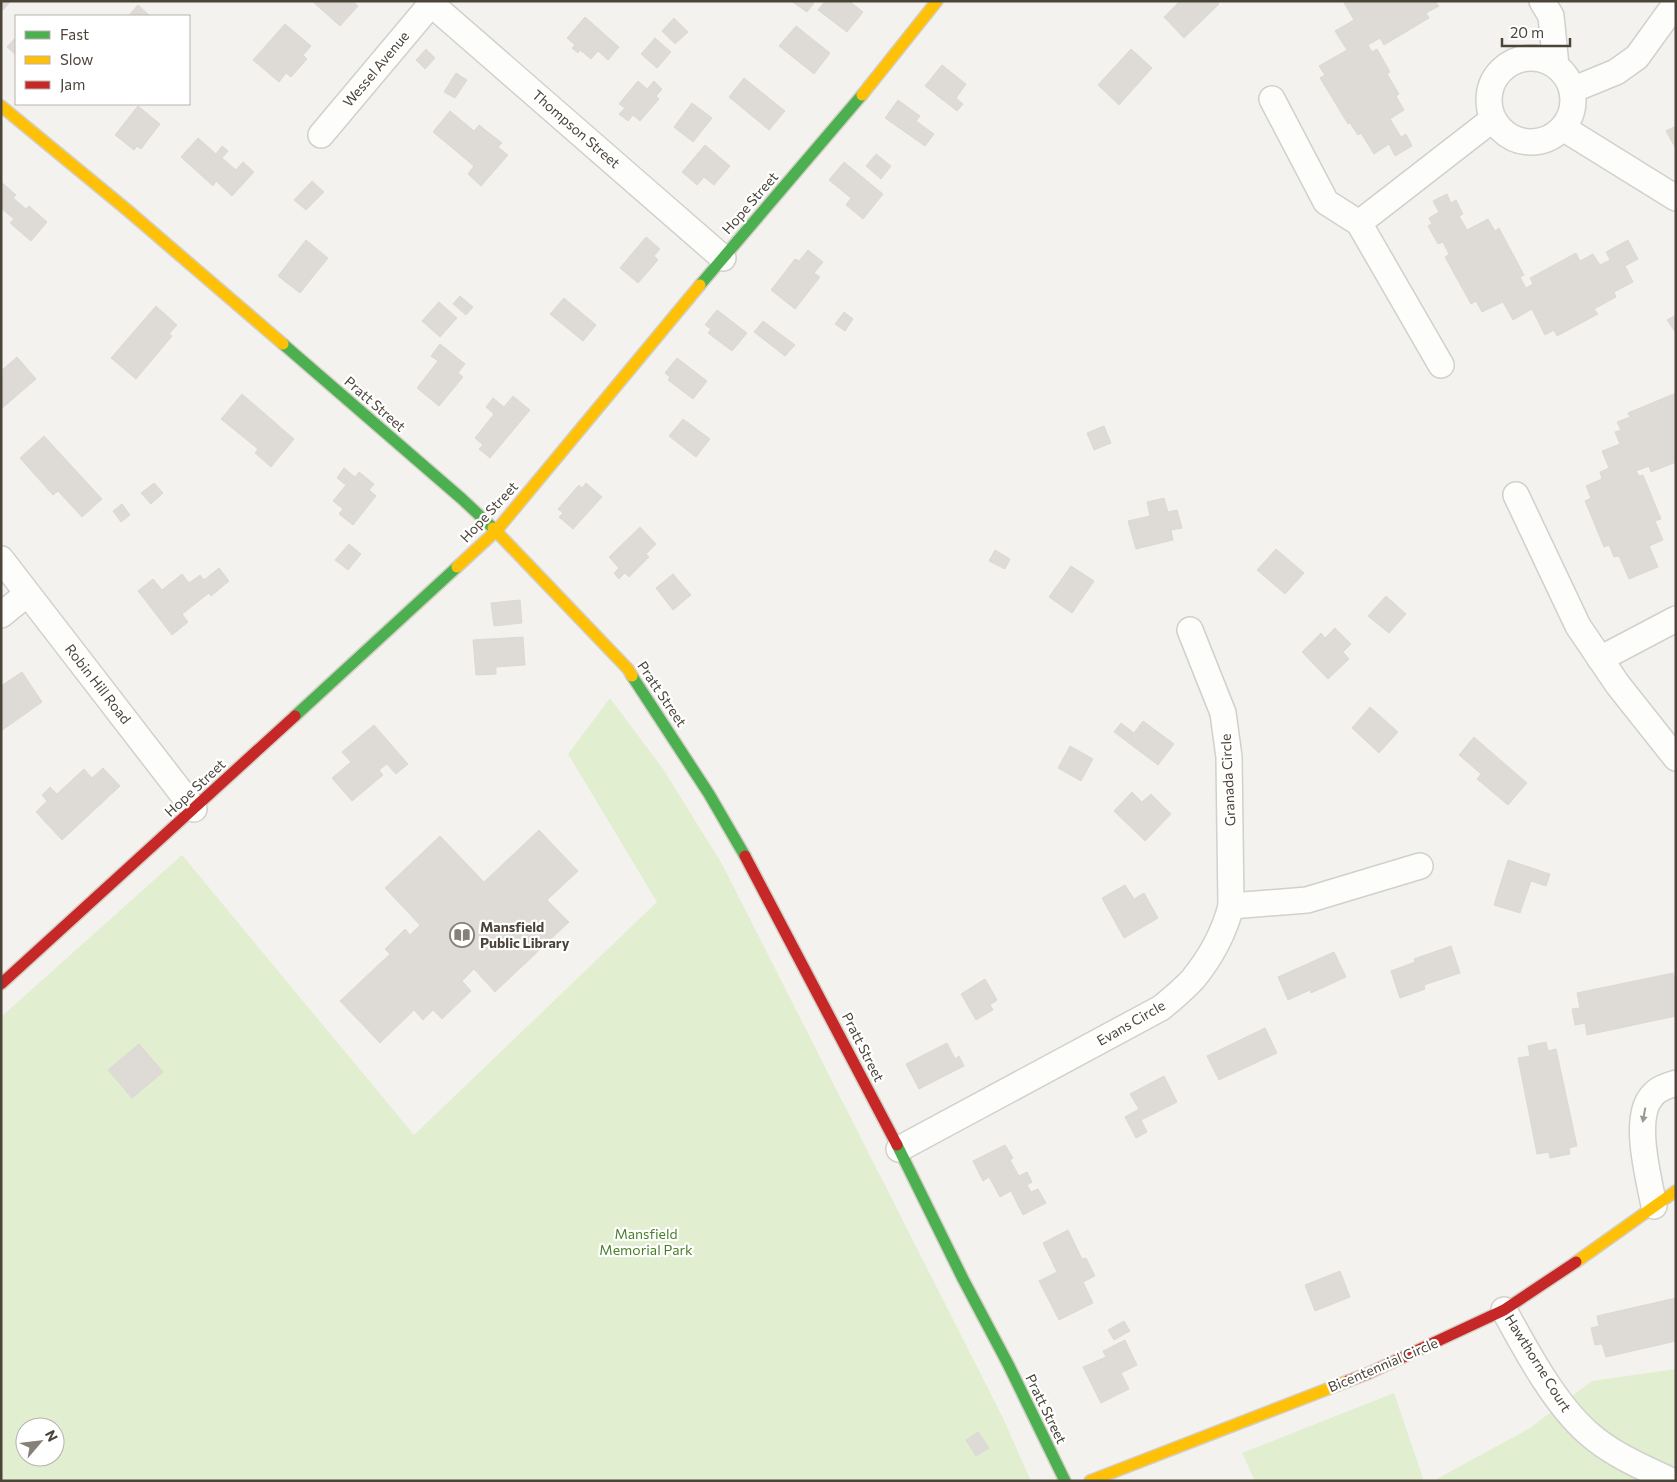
<svg xmlns="http://www.w3.org/2000/svg" width="1677" height="1482" font-family="Commissioner,sans-serif">
<style>
.green{fill:#e1eecf;fill-rule:evenodd}
.building{fill:#dedbd6;stroke:#dcd9d4}
.lines{fill:none;stroke-linecap:round;stroke-linejoin:round}
.street-casing{stroke:#d2d0cb;stroke-width:28}
.fast-casing{stroke:#d3cfc5;stroke-width:14}
.slow-casing{stroke:#d3cfc5;stroke-width:14}
.jam-casing{stroke:#d3cfc5;stroke-width:14}
.street{stroke:#fdfdfc;stroke-width:25}
.fast{stroke:#4caf50;stroke-width:11}
.slow{stroke:#ffc107;stroke-width:11}
.jam{stroke:#c62828;stroke-width:11}
.oneway{fill:#9b9791}
.labels{text-anchor:middle;stroke-width:4.5;stroke-linejoin:round;paint-order:stroke}
.street-label{font-size:14px;fill:#4b4439;stroke:#fff}
.poi-label{font-size:14px;font-weight:bold;fill:#4b4439;stroke:#fff;text-anchor:start}
.park-label{font-size:14px;fill:#4a7f2a;stroke:#fff}
</style>
<rect width="100%" height="100%" fill="#f4f2ee"/>
<!-- green -->
<g class="green">
<path d="M610,698L663,769L722,864L1002,1416L1031,1481H1V1017L182,855L414,1135L657,902L568,754ZM25,1427H55V1457H25Z"/>
<polygon points="1676,1369 1676,1481 1433,1481 1530,1428 1592,1381"/>
<polygon points="1394,1393 1424,1481 1255,1481 1242,1453"/>
</g>
<!-- building -->
<g class="building">
<polygon points="1,1 11,1 1,12"/>
<polygon points="312,1 352,1 358,6 340,26"/>
<polygon points="791,1 812,1 814,3 807,12"/>
<polygon points="825,1 849,1 863,12 847,32 818,10"/>
<polygon points="1180,1 1217,1 1219,4 1184,38 1164,17"/>
<polygon points="1343,1 1435,1 1439,6 1426,13 1429,18 1384,45 1380,38 1368,45 1372,52 1377,49 1390,72 1387,74 1399,94 1396,96 1404,110 1390,119 1401,137 1406,134 1412,146 1395,156 1389,144 1374,154 1361,133 1358,135 1350,123 1348,124 1320,78 1325,75 1319,66 1347,50 1335,31 1354,20"/>
<polygon points="138,5 150,16 128,16"/>
<polygon points="585,17 619,47 608,60 598,51 591,59 580,50 578,53 572,48 575,45 567,38"/>
<polygon points="674,18 688,32 675,44 662,31"/>
<polygon points="285,24 311,46 303,55 307,59 291,77 286,73 279,82 253,60"/>
<polygon points="796,26 830,53 814,74 779,46"/>
<polygon points="16,37 16,55 7,47"/>
<polygon points="655,38 671,52 657,68 641,54"/>
<polygon points="426,49 435,58 425,69 416,60"/>
<polygon points="1131,49 1152,68 1119,105 1098,85"/>
<polygon points="942,65 966,84 956,98 963,104 957,111 925,86"/>
<polygon points="456,73 467,80 455,98 444,92"/>
<polygon points="744,78 785,111 769,130 729,97"/>
<polygon points="638,81 647,89 654,81 662,89 656,96 659,99 640,121 633,115 628,121 619,114 625,108 619,104"/>
<polygon points="898,100 920,116 916,121 934,134 925,146 885,118"/>
<polygon points="692,103 712,118 693,142 674,127"/>
<polygon points="138,106 160,124 141,149 137,146 134,150 115,135"/>
<polygon points="450,111 474,131 479,125 502,143 498,147 508,155 481,186 468,174 474,166 433,132"/>
<polygon points="1676,126 1676,147 1675,147 1666,131"/>
<polygon points="198,138 216,154 222,146 228,151 222,158 236,170 243,162 254,172 232,196 216,181 213,186 181,157"/>
<polygon points="705,145 730,166 714,185 704,177 697,185 682,172"/>
<polygon points="876,154 891,166 881,179 866,166"/>
<polygon points="844,162 883,194 863,219 846,205 851,198 829,180"/>
<polygon points="312,181 324,192 306,210 294,200"/>
<polygon points="1,182 16,195 13,198 26,209 29,206 47,222 31,241 10,223 14,219 2,209 1,210"/>
<polygon points="1447,194 1451,203 1456,200 1463,214 1459,216 1467,230 1488,219 1495,231 1499,228 1524,275 1520,277 1526,288 1533,284 1530,278 1576,253 1580,261 1593,254 1600,265 1610,260 1606,252 1628,240 1638,259 1625,266 1633,282 1614,292 1616,297 1594,309 1598,314 1557,336 1554,330 1545,335 1532,309 1513,320 1503,302 1482,312 1476,301 1471,304 1445,257 1449,254 1443,242 1438,244 1428,226 1432,224 1429,218 1439,212 1433,201"/>
<polygon points="646,237 660,249 654,256 658,260 638,283 620,268"/>
<polygon points="306,240 328,258 300,293 278,276"/>
<polygon points="808,250 823,262 814,273 820,277 795,309 771,290 795,259 799,261"/>
<polygon points="460,296 473,307 466,315 453,304"/>
<polygon points="564,298 596,325 583,341 550,314"/>
<polygon points="439,302 457,318 440,337 422,321"/>
<polygon points="156,306 177,325 169,334 172,336 136,379 111,358"/>
<polygon points="717,310 747,333 732,351 708,333 711,329 705,325"/>
<polygon points="844,312 853,319 845,331 835,324"/>
<polygon points="1676,315 1676,333 1667,320"/>
<polygon points="763,321 795,345 785,356 754,332"/>
<polygon points="440,344 465,364 458,373 463,377 439,406 417,388 438,361 431,356"/>
<polygon points="17,357 36,379 1,409 1,371"/>
<polygon points="677,358 707,381 693,399 668,380 670,377 665,373"/>
<polygon points="1676,393 1676,462 1651,472 1649,466 1636,471 1639,476 1643,475 1661,519 1655,521 1663,540 1649,546 1658,567 1629,579 1619,556 1614,557 1609,545 1604,547 1585,501 1591,498 1586,486 1602,479 1600,472 1609,468 1602,451 1620,444 1615,432 1621,430 1617,422 1630,417 1628,413"/>
<polygon points="242,394 294,439 271,467 255,453 258,449 221,419"/>
<polygon points="513,396 530,410 490,458 479,449 483,445 475,438 494,414 486,407 493,398 504,407"/>
<polygon points="683,419 710,439 696,457 669,436"/>
<polygon points="1104,426 1111,443 1094,450 1087,433"/>
<polygon points="44,436 102,499 82,517 58,491 53,495 20,458"/>
<polygon points="344,468 355,477 359,472 374,484 369,490 376,496 353,525 339,514 343,509 333,501 346,485 337,478"/>
<polygon points="154,483 163,493 151,504 141,493"/>
<polygon points="586,483 602,497 573,529 559,517 563,513 558,509 579,485 582,488"/>
<polygon points="1164,498 1168,512 1177,510 1182,528 1171,530 1173,540 1136,549 1128,521 1150,516 1147,502"/>
<polygon points="122,504 130,515 121,522 113,511"/>
<polygon points="640,527 656,544 646,554 649,557 629,577 625,573 619,579 614,573 619,568 609,557"/>
<polygon points="349,544 361,554 348,570 335,560"/>
<polygon points="1276,549 1304,573 1285,594 1257,570"/>
<polygon points="995,550 1010,559 1005,569 989,561"/>
<polygon points="1071,566 1094,581 1072,613 1049,597"/>
<polygon points="219,568 229,581 211,596 209,593 182,614 188,622 172,635 138,591 153,579 162,590 182,574 189,583 200,575 204,580"/>
<polygon points="673,574 691,595 673,610 656,588"/>
<polygon points="1386,596 1406,614 1389,633 1368,616"/>
<polygon points="520,600 522,623 494,626 491,603"/>
<polygon points="1335,628 1351,644 1343,652 1349,659 1328,679 1302,652 1321,633 1325,638"/>
<polygon points="523,637 525,665 496,667 496,674 476,675 473,640"/>
<polygon points="22,672 42,702 1,731 1,686"/>
<polygon points="1370,707 1398,732 1379,753 1352,728"/>
<polygon points="1143,721 1174,744 1158,765 1114,732 1121,723 1134,733"/>
<polygon points="374,725 408,764 396,774 387,764 379,770 383,775 352,801 332,778 351,762 342,752"/>
<polygon points="1474,737 1527,783 1508,805 1477,779 1481,774 1459,755"/>
<polygon points="1070,746 1093,759 1081,781 1058,768"/>
<polygon points="103,768 120,786 62,840 36,812 47,801 42,795 50,787 57,794 84,769 92,778"/>
<polygon points="1132,792 1142,802 1151,794 1171,814 1145,841 1114,811"/>
<polygon points="539,830 578,871 547,900 569,922 495,992 474,969 462,981 471,991 442,1019 433,1010 423,1020 414,1010 380,1043 340,1001 390,954 385,949 405,929 410,935 420,925 385,888 440,836 484,882"/>
<polygon points="1508,860 1550,874 1546,886 1531,881 1520,913 1494,905"/>
<polygon points="1125,885 1134,899 1144,893 1158,918 1124,938 1102,898"/>
<polygon points="1451,946 1460,973 1424,985 1425,989 1400,998 1391,971 1415,962 1414,959"/>
<polygon points="1334,952 1346,977 1311,993 1310,990 1288,1000 1278,977"/>
<polygon points="1673,973 1676,986 1676,1016 1587,1035 1585,1023 1575,1025 1572,1009 1580,1008 1577,993"/>
<polygon points="985,979 997,1000 990,1005 993,1010 976,1020 961,994"/>
<polygon points="1265,1028 1277,1053 1219,1080 1207,1056"/>
<polygon points="1546,1042 1548,1051 1556,1049 1577,1146 1569,1148 1570,1154 1550,1158 1549,1152 1537,1154 1518,1058 1530,1056 1528,1046"/>
<polygon points="947,1043 955,1059 959,1056 964,1066 919,1089 906,1064"/>
<polygon points="139,1044 163,1072 132,1098 108,1070"/>
<polygon points="1164,1076 1177,1102 1141,1120 1147,1132 1136,1138 1125,1117 1139,1109 1130,1094"/>
<polygon points="1005,1145 1013,1158 1010,1160 1019,1176 1027,1172 1032,1182 1027,1185 1031,1192 1038,1189 1046,1203 1023,1215 1011,1191 1000,1197 989,1177 983,1181 973,1161"/>
<polygon points="1068,1230 1082,1259 1086,1258 1095,1276 1083,1282 1093,1303 1059,1320 1039,1281 1057,1272 1043,1243"/>
<polygon points="1340,1271 1350,1297 1315,1311 1305,1285"/>
<polygon points="1676,1298 1676,1341 1606,1357 1602,1344 1595,1345 1591,1328 1599,1326 1597,1316"/>
<polygon points="1124,1321 1130,1331 1114,1340 1108,1330"/>
<polygon points="1125,1340 1137,1365 1121,1373 1129,1389 1101,1403 1083,1367 1106,1357 1103,1351"/>
<polygon points="978,1432 989,1448 976,1456 966,1440"/>
</g>
<g class="lines">
<defs>
<g id="street">
<polyline points="428,1 723,258"/>
<polyline points="1542,1 1551,16 1556,66"/>
<circle cx="1531" cy="100" r="42"/>
<polyline points="1572,90 1616,72 1637,57 1676,3"/>
<polyline points="1272,99 1326,202 1359,223 1441,365"/>
<polyline points="1563,128 1676,198"/>
<polyline points="321,135 431,4"/>
<polyline points="1359,223 1493,119"/>
<polyline points="1516,495 1578,626 1618,685 1676,758"/>
<polyline points="1,559 194,809"/>
<polyline points="1,615 27,594"/>
<polyline points="1190,630 1223,713 1229,757 1231,906"/>
<polyline points="1600,659 1676,619"/>
<path d="M899,1149L1161,1008C1172,999 1184,989 1193,979C1211,957 1224,933 1231,906L1307,900L1420,866"/>
<path d="M1654,1206C1649,1179 1632,1118 1652,1096C1658,1088 1667,1086 1676,1083"/>
<path d="M1504,1310C1526,1350 1554,1403 1588,1433C1611,1454 1644,1468 1672,1481"/>
</g>
<g id="fast">
<polyline points="700,285 862,95"/>
<polyline points="283,344 462,499 493,528"/>
<polyline points="632,676 709,794 745,856"/>
<polyline points="295,716 457,567"/>
<polyline points="897,1145 963,1279 1008,1364 1065,1481"/>
</g>
<g id="slow">
<polyline points="862,95 937,1"/>
<polyline points="1,106 126,209 283,344"/>
<polyline points="493,528 628,669 632,676"/>
<polyline points="457,567 496,531 700,285"/>
<polyline points="1576,1262 1676,1191"/>
<polyline points="1090,1481 1348,1381"/>
</g>
<g id="jam">
<polyline points="745,856 897,1145"/>
<polyline points="1,984 295,716"/>
<polyline points="1348,1381 1369,1373 1504,1310 1576,1262"/>
</g>
</defs>
<!-- street casing -->
<use href="#street" class="street-casing"/>
<!-- fast casing -->
<use href="#fast" class="fast-casing"/>
<!-- slow casing -->
<use href="#slow" class="slow-casing"/>
<!-- jam casing -->
<use href="#jam" class="jam-casing"/>
<!-- street -->
<use href="#street" class="street"/>
<!-- fast -->
<use href="#fast" class="fast"/>
<!-- slow -->
<use href="#slow" class="slow"/>
<!-- jam -->
<use href="#jam" class="jam"/>
</g>
<!-- one-way arrows -->
<defs><path id="oneway-solid" d="M-6-.8H1V-3.2L6.5 0L1 3.2V.8H-6Z" transform="scale(1.25)"/></defs>
<use class="oneway" href="#oneway-solid" transform="translate(1644 1115) rotate(100)"/>
<!-- icons -->
<defs>
<symbol id="library-ring" viewBox="-11 -11 22 22"><circle r="9.5" fill="#fff" stroke="#868178" stroke-width="1.5"/><path d="M-6-4Q-3-5.5-.7-3.5V5Q-3 3-6 4ZM6-4Q3-5.5 .7-3.5V5Q3 3 6 4Z" fill="#868178"/></symbol>
</defs>
<g fill-rule="evenodd">
<use href="#library-ring" x="448" y="921" width="28" height="28"/>
</g>
<g class="labels">
<!-- street labels -->
<g class="street-label">
<text transform="translate(376 69) rotate(-50)" y="5">Wessel Avenue</text>
<text transform="translate(576 129) rotate(41)" y="5">Thompson Street</text>
<text transform="translate(750 203) rotate(-49)" y="5">Hope Street</text>
<text transform="translate(375 404) rotate(41)" y="5">Pratt Street</text>
<text transform="translate(489 512) rotate(-47)" y="5">Hope Street</text>
<text transform="translate(98 684) rotate(52)" y="5">Robin Hill Road</text>
<text transform="translate(662 694) rotate(56)" y="5">Pratt Street</text>
<text transform="translate(1228 780) rotate(-93)" y="5">Granada Circle</text>
<text transform="translate(195 788) rotate(-43)" y="5">Hope Street</text>
<text transform="translate(1131 1023) rotate(-30)" y="5">Evans Circle</text>
<text transform="translate(863 1047) rotate(63)" y="5">Pratt Street</text>
<text transform="translate(1538 1363) rotate(58)" y="5">Hawthorne Court</text>
<text transform="translate(1383 1365) rotate(-23)" y="5">Bicentennial Circle</text>
<text transform="translate(1046 1409) rotate(64)" y="5">Pratt Street</text>
</g>
<!-- poi labels -->
<g class="poi-label">
<text x="480" y="932">Mansfield<tspan x="480" dy="16">Public Library</tspan></text>
</g>
<!-- park labels -->
<g class="park-label">
<text x="646" y="1239">Mansfield<tspan x="646" dy="16">Memorial Park</tspan></text>
</g>
</g>
<!-- border -->
<rect width="1677" height="1482" fill="none" stroke="#4b4439" stroke-width="5"/>
<!-- legend -->
<rect x="15" y="15" width="175" height="90" fill="#ffffff" stroke="#b7b4b0"/>
<rect x="25" y="31" width="25" height="8" fill="#4caf50" stroke="#b7b4b0"/>
<text x="60" y="40" font-size="15" fill="#4b4439">Fast</text>
<rect x="25" y="56" width="25" height="8" fill="#ffc107" stroke="#b7b4b0"/>
<text x="60" y="65" font-size="15" fill="#4b4439">Slow</text>
<rect x="25" y="81" width="25" height="8" fill="#c62828" stroke="#b7b4b0"/>
<text x="60" y="90" font-size="15" fill="#4b4439">Jam</text>
<!-- north arrow -->
<g transform="translate(40 1442) rotate(62)"><circle r="24" fill="#ffffff" stroke="#b7b4b0"/>
<path d="M0-4L9 19L0 12L-9 19Z" fill="#868178"/>
<text y="-8" font-size="14" font-weight="bold" text-anchor="middle" fill="#4b4439">N</text>
</g>
<!-- scale -->
<path d="M1502 38v8h68v-8" fill="none" stroke="#4b4439" stroke-width="2.5"/>
<text x="1510" y="38" font-size="15" fill="#4b4439" stroke="#ffffff" stroke-width="4" paint-order="stroke">20 m</text>
</svg>
